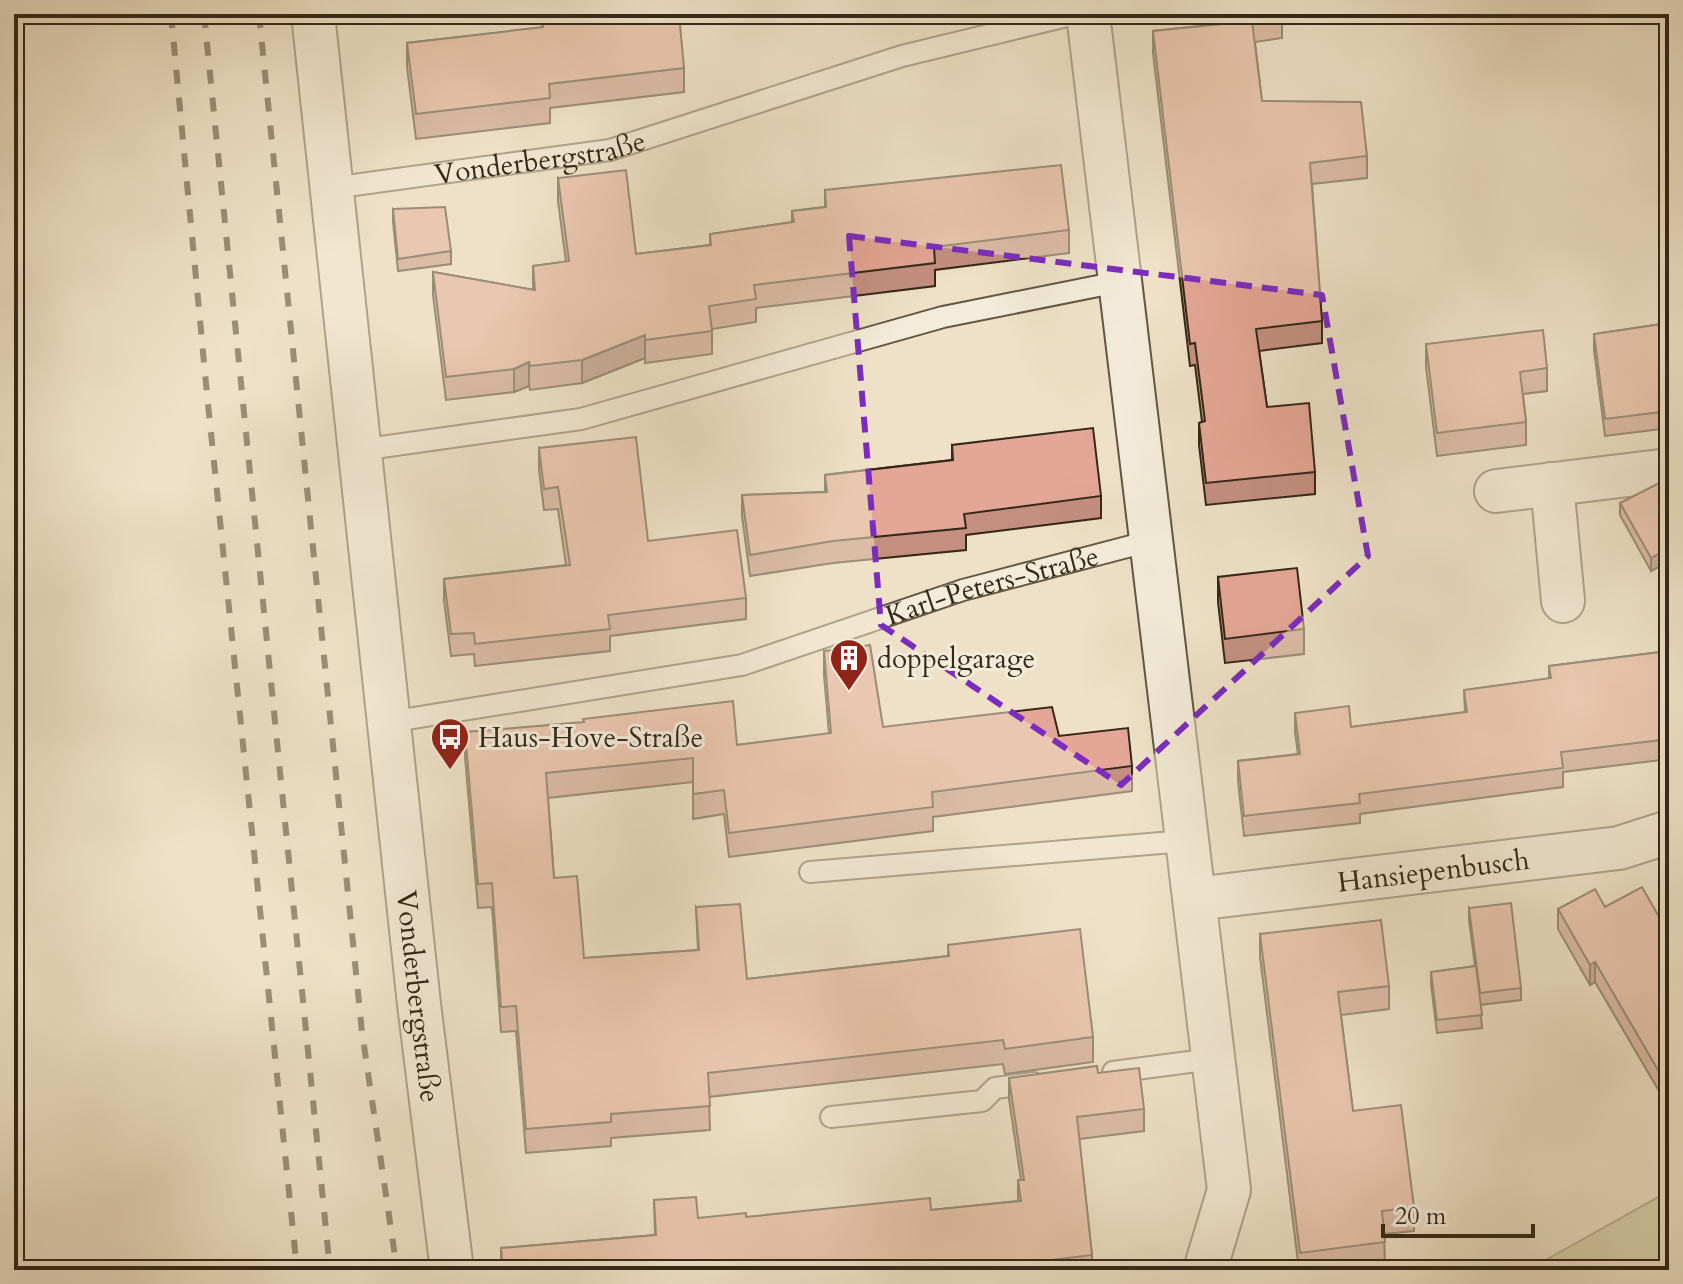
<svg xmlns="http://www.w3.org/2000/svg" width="1683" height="1284" font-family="Cardo,serif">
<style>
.green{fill:#c1c090;stroke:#7a7454;stroke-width:2}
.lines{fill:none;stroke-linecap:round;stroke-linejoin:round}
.lane-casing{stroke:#625643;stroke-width:24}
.street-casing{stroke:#625643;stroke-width:46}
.lane{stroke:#f4ecdb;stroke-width:20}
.street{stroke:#f4ecdb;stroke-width:42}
.rail{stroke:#342817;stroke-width:6;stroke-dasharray:14 14;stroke-linecap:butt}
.wall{fill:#c48f81;stroke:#342817;stroke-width:2}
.shaded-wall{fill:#a07469;stroke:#342817;stroke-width:2}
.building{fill:#e4a696;stroke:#342817;stroke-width:2}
.marked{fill:none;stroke:#7b2cbf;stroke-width:6;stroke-dasharray:16 10;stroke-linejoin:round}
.labels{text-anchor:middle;stroke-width:6;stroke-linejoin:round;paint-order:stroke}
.street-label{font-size:28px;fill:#342817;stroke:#f4ecdb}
.poi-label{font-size:28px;fill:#342817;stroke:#f4ecdb;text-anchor:start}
</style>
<rect width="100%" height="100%" fill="#eee1c7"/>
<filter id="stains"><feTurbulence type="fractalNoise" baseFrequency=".0025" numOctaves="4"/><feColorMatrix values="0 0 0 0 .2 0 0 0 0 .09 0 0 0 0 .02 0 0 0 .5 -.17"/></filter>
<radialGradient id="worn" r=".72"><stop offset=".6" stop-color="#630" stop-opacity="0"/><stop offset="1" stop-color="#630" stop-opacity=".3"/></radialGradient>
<!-- green -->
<polygon class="green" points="1669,1191 1669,1270 1538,1270 1537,1265"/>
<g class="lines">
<defs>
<g id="lane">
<path id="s1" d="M332,188L610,150L902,56L1075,14"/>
<polyline points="360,450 581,419 943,317 1123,281"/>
<path id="s2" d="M389,722L742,665L963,590L1150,541"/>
<polyline points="810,872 1185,841"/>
<polyline points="1113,1072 1212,1059"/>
<polyline points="831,1117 982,1101 995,1088 1034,1083"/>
</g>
<g id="street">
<path id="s3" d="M313,14L419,1004L452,1270"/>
<path d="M1088,14C1138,406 1179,798 1229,1190L1205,1270"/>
<polyline points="1552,484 1563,601"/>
<polyline points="1496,491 1669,470"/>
<path id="s4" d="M1195,899L1619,848L1669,832"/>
</g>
</defs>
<!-- lane casing -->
<use href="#lane" class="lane-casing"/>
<!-- street casing -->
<use href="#street" class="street-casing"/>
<!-- lane -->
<use href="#lane" class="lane"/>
<!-- street -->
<use href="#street" class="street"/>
<!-- rail -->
<g class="rail">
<polyline points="171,14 207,394 297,1270"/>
<polyline points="204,14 330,1270"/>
<polyline points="259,14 362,1032 397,1270"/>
</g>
</g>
<!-- wall -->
<g class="wall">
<polygon points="867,14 916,14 916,15 868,21"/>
<polygon points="1237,14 1282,14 1282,38 1255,42 1262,101 1367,156 1367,178 1312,184 1322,321 1322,343 1259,351 1267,407 1315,472 1315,494 1206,505 1199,445 1199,423 1202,422 1195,365 1190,366 1153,53 1153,31 1238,22"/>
<polygon points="542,15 684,68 684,92 550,108 550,123 416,139 407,67 407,43 542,28"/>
<polygon points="558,178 636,254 710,245 710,234 792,222 792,211 825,207 825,190 1069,230 1069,253 935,270 935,286 756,308 756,322 712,329 712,354 645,363 645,358 582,383 530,390 529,386 514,392 446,400 433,295 433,272 533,290 533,266 566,262 558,201"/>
<polygon points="393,209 451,251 451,264 398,271 393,222"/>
<polygon points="1669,323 1669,428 1605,436 1594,350 1594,334"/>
<polygon points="1426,344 1547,368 1547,391 1523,394 1526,422 1526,445 1437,456 1426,367"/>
<polygon points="952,445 1101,496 1101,518 966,535 966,550 833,563 750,576 742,516 742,495 825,492 825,475 952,460"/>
<polygon points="539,448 648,541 746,598 746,619 610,636 610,651 475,666 474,654 451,656 444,600 444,579 566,565 558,509 544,510 539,470"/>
<polygon points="1669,501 1669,561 1651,571 1620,515 1620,503"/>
<polygon points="1218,577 1304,629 1304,654 1225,663 1218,602"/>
<polygon points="824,651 883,727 1059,736 1132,766 1132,791 933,817 933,831 729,857 724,814 693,819 693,782 548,798 554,878 584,958 698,950 696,907 747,979 948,956 948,945 1093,1037 1093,1062 1005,1074 1003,1064 709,1097 710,1130 611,1138 611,1146 526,1153 516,1031 501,1032 492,907 478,908 465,757 465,732 737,745 829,734 824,675"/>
<polygon points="1669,651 1669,759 1563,772 1563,787 1360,814 1360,823 1244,836 1238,781 1238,761 1298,754 1295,732 1295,713 1351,727 1465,712 1464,690 1549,679 1549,666"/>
<polygon points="1605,907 1663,924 1669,921 1669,1108 1595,982 1590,985 1558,929 1558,909"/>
<polygon points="1469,908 1521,988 1521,1000 1480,1005 1482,1028 1437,1033 1431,984 1431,972 1475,966 1469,920"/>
<polygon points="1260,934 1389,986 1389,1009 1341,1015 1353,1111 1414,1207 1414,1231 1384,1234 1385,1266 1351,1270 1299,1270 1260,957"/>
<polygon points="1098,1073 1144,1109 1144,1131 1079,1139 1092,1255 1092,1270 501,1270 501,1248 655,1235 654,1200 698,1218 746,1217 931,1210 1018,1201 1018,1180 1021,1180 1009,1099 1009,1078"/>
</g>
<!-- shaded-wall -->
<g class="shaded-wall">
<polygon points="1003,14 1020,14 1003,18"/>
<polygon points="645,335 645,358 582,383 582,360"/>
<polygon points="529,362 529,386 514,392 514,369"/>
<polygon points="1669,548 1669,561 1651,571 1651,558"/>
<polygon points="1595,962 1595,982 1590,985 1590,965"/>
</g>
<!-- building -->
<g class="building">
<polygon points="546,14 679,14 684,68 549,84 550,98 416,114 407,43 543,27 542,15"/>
<polygon points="1252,21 1262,101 1361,102 1367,156 1310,163 1322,321 1256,329 1267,407 1309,403 1315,472 1206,483 1199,423 1205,421 1195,343 1190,344 1153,31"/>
<polygon points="1061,165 1069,230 934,247 935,263 754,285 756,299 709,306 712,331 645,340 645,335 582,360 530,366 529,362 514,369 446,377 433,272 535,290 533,266 569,261 558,178 626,170 636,254 711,245 710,234 794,222 792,211 826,207 825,190"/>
<polygon points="445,207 451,251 398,259 393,209"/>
<polygon points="1669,323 1669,411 1605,419 1594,334"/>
<polygon points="1543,330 1547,368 1520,372 1526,422 1437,433 1426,344"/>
<polygon points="1093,428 1101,496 964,514 966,528 833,541 750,555 742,495 827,492 825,475 953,460 952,445"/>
<polygon points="636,437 648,541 737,530 746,598 608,615 610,629 475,644 474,633 451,634 444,579 570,565 558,487 544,489 539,448"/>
<polygon points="1659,483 1669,501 1669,548 1651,558 1620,503"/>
<polygon points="1297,568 1304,629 1225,639 1218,577"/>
<polygon points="870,645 883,727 1052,707 1059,736 1128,728 1132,766 932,792 933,807 729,833 724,790 693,794 693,758 546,773 554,878 577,876 584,958 699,950 696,907 740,904 747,979 949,956 948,945 1080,929 1093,1037 1005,1049 1003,1040 708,1073 710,1106 611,1114 611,1122 526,1129 516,1006 501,1007 492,883 478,884 465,732 584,722 583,719 733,701 737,745 831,733 824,651"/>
<polygon points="1669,651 1669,739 1561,752 1563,768 1359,794 1360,803 1244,816 1238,761 1300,754 1295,713 1349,706 1351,727 1467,712 1464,690 1551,678 1549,666"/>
<polygon points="1642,887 1663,924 1669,921 1669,1089 1595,962 1590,965 1558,909 1595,889 1605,907"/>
<polygon points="1511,903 1521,988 1480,993 1469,908"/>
<polygon points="1381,920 1389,986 1338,992 1353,1111 1401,1105 1414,1207 1382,1211 1385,1242 1300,1253 1260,934"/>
<polygon points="1476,966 1482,1015 1437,1020 1431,972"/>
<polygon points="1097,1066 1098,1073 1139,1068 1144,1109 1077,1117 1092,1255 1028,1263 1028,1270 503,1270 501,1248 656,1235 654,1200 696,1197 698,1218 746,1213 746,1217 930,1198 931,1210 1021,1201 1018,1180 1024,1180 1009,1078"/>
</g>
<!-- marked area -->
<path d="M0 0H1683V1284H0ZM849,236L1322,295L1368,556L1121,785L881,625Z" fill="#eee1c7" fill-opacity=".55" fill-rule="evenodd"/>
<path class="marked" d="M849,236L1322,295L1368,556L1121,785L881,625Z"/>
<!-- icons -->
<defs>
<symbol id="building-pin" viewBox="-11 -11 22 30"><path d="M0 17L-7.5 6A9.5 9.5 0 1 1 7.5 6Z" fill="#8f2418" stroke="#f4ecdb"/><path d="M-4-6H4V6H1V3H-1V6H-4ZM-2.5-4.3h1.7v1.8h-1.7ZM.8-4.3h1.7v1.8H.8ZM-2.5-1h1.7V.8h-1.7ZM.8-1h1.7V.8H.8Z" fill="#fff"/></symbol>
<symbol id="bus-pin" viewBox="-11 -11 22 30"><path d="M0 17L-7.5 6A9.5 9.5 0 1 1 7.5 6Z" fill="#8f2418" stroke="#f4ecdb"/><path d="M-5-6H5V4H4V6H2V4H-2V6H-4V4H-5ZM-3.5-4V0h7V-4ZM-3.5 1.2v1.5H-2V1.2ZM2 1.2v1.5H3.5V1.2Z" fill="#fff"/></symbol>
</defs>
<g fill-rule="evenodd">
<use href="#building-pin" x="827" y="636" width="44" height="60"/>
<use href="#bus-pin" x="428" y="715" width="44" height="60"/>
</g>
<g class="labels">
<!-- street labels -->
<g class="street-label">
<text dy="10" stroke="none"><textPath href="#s1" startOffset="210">Vonderbergstraße</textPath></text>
<text dy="10" stroke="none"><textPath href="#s2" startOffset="620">Karl-Peters-Straße</textPath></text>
<text dy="10" stroke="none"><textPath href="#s4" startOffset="240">Hansiepenbusch</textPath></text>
<text dy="10" stroke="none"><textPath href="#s3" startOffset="988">Vonderbergstraße</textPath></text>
</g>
<!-- poi labels -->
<g class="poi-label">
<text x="877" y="668">doppelgarage</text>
<text x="478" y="747">Haus-Hove-Straße</text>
</g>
</g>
<!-- margin -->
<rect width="1683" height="1284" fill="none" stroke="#eee1c7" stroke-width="48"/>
<rect x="16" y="16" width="1651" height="1252" fill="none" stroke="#342817" stroke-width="4"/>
<rect x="24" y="24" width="1635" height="1236" fill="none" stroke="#342817" stroke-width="2"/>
<!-- scale -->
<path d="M1383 1224v12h150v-12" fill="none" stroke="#342817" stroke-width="4"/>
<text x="1395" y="1224" font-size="24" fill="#342817" stroke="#f4ecdb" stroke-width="6" paint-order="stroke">20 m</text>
<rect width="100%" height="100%" filter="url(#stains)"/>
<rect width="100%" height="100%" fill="url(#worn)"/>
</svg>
